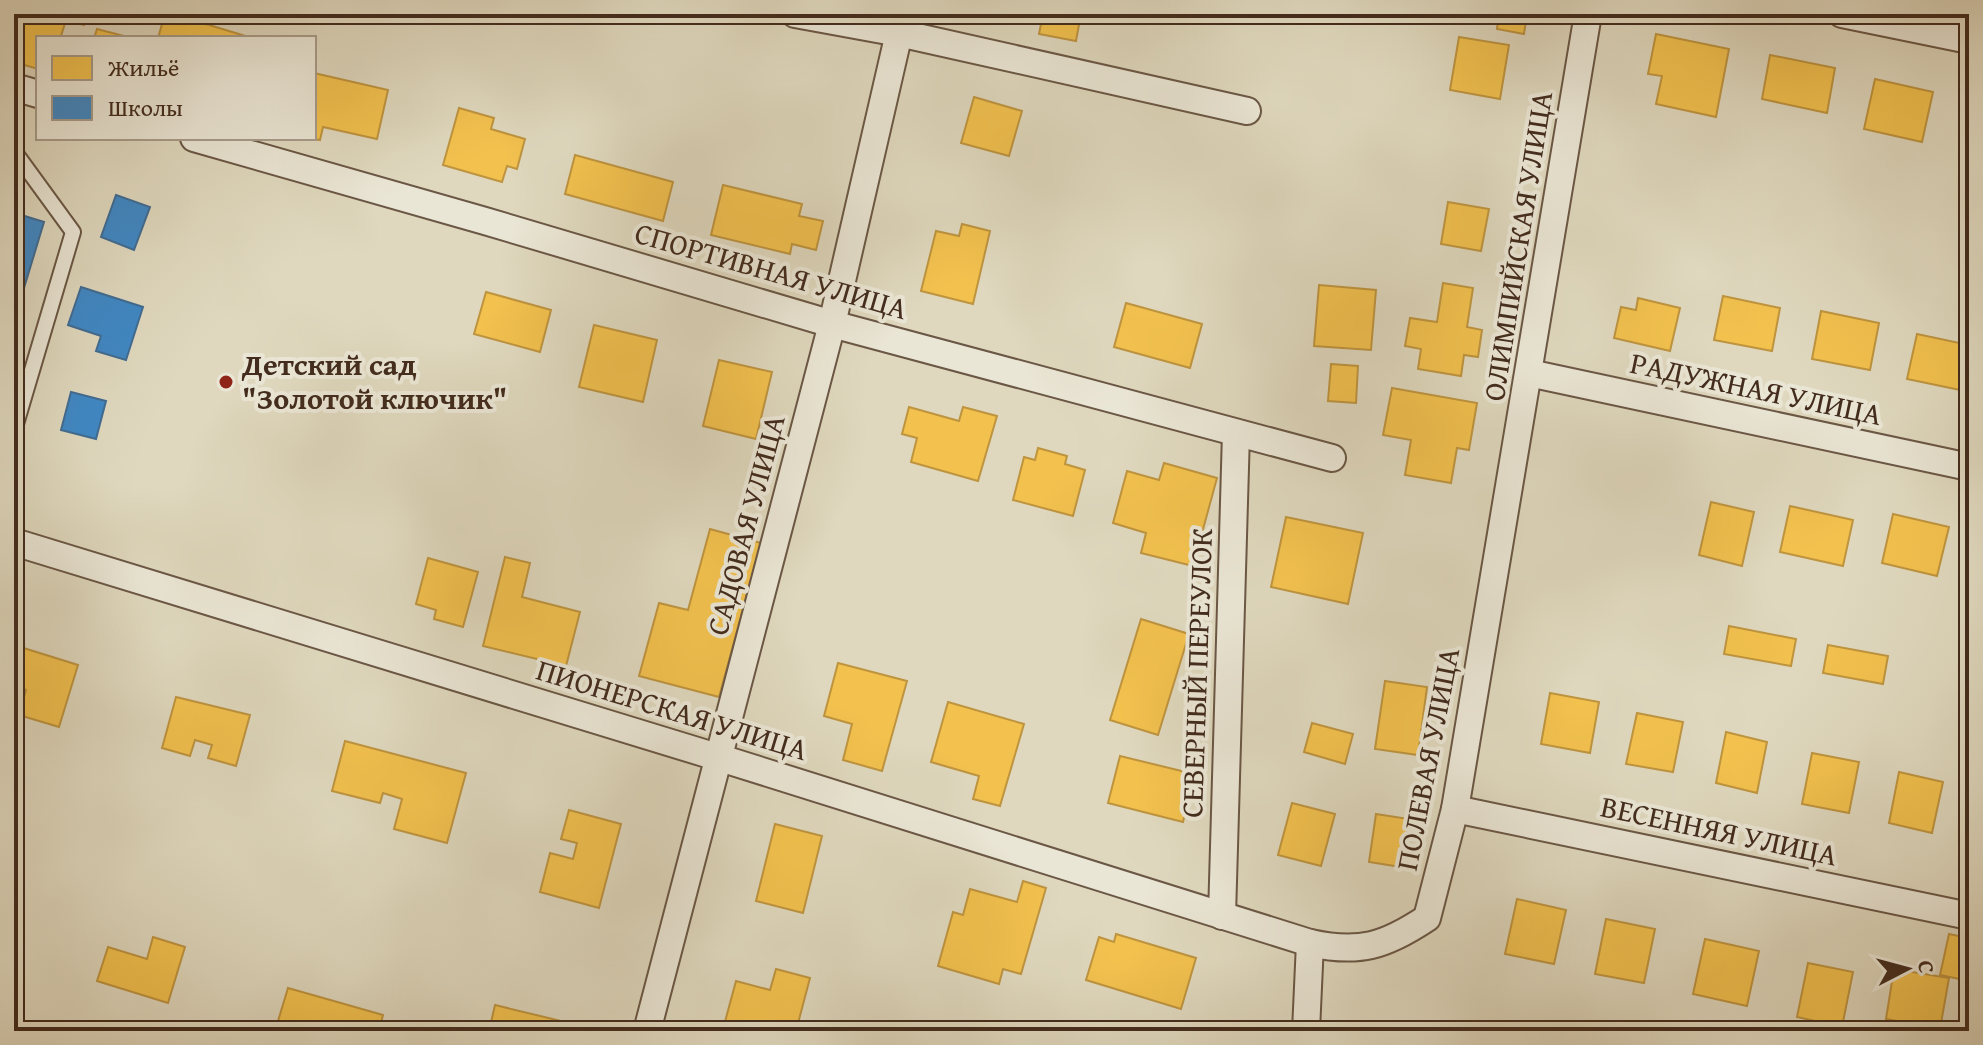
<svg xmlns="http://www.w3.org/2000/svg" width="1983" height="1045" font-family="'Gentium Book Plus',serif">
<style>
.homes{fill:#f2c14e;stroke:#be943f;stroke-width:2}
.schools{fill:#3f88c5;stroke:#406c93;stroke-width:2}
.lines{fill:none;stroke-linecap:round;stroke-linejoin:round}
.lane-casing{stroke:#6a5745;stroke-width:18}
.street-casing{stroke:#6a5745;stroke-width:30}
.lane{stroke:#eae6d5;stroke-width:14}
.street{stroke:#eae6d5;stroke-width:26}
.poi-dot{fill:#8f2418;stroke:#eae6d5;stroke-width:3}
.labels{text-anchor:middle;stroke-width:8;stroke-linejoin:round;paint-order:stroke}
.street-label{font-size:30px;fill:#432c1d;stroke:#eae6d5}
.poi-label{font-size:30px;font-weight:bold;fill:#432c1d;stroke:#eae6d5;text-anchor:start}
</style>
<rect width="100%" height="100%" fill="#dfd8be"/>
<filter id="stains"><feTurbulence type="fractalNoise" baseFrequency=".0025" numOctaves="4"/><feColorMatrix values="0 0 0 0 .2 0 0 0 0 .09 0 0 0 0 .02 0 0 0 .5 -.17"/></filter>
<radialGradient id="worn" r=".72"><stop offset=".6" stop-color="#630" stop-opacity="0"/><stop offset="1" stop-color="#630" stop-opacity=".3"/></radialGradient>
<!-- homes -->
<g class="homes">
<polygon points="14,14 87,14 84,25 66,20 61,36 68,38 38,38 38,69 14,62"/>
<polygon points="165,14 173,14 252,38 158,38"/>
<polygon points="1043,14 1081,14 1076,41 1039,34"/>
<polygon points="1462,14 1527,14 1524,34 1497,29 1498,21"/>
<polygon points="97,29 124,36 124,38 94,38"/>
<polygon points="1656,34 1729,49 1716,117 1656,104 1662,76 1648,74"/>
<polygon points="1459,37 1509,45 1500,99 1450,90"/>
<polygon points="1770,55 1835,68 1827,113 1762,99"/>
<polygon points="314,73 388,90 377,139 323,127 320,140 308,138 314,138"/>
<polygon points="1875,79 1933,92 1922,142 1864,129"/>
<polygon points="974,97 1022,111 1009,156 961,143"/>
<polygon points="459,108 494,118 491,129 525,139 517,169 507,166 502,182 443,165"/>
<polygon points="575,155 673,182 663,221 565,194"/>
<polygon points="723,185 802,204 799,216 823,221 816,250 792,244 790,254 711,235"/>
<polygon points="1448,202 1489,209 1481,251 1441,244"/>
<polygon points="962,224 990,231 973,304 921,291 936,231 959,236"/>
<polygon points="1443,283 1473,288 1467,327 1482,330 1478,357 1464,355 1461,376 1418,369 1421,349 1405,346 1410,318 1437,322"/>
<polygon points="1319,285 1376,290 1371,350 1314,346"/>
<polygon points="486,292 551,310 540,352 474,334"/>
<polygon points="1723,296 1780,308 1772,351 1714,340"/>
<polygon points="1638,298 1680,308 1670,351 1614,338 1621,307 1636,310"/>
<polygon points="1126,303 1202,324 1190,368 1114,347"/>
<polygon points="1821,311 1879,323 1870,370 1812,359"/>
<polygon points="594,325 657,340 643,402 579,387"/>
<polygon points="1917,334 1969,345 1969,370 1965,391 1907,379"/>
<polygon points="719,360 772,372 756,439 703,426"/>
<polygon points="1331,364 1358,366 1356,403 1328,401"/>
<polygon points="1392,388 1477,403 1469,450 1457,448 1451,483 1405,475 1411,440 1383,435"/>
<polygon points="909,407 959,421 963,407 997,416 978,481 911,462 917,438 902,434"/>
<polygon points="1038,448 1067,456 1065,464 1085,470 1073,516 1013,500 1024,457 1035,460"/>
<polygon points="1164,463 1217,478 1193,566 1141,553 1146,533 1113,523 1127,471 1159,480"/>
<polygon points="1711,502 1754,512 1742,566 1699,555"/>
<polygon points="1790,506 1853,520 1843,566 1780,552"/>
<polygon points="1893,514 1949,527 1937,576 1882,563"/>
<polygon points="1286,517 1363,533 1348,604 1271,587"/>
<polygon points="710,529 761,543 719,697 639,676 659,603 688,610"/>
<polygon points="505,557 530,563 522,597 580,612 566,666 483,646"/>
<polygon points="428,558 478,572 463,627 434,619 436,610 416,604"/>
<polygon points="1141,619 1189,634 1158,735 1110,720"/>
<polygon points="1729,626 1796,639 1791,666 1724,654"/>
<polygon points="14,645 78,665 59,727 19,715 26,690 14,686"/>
<polygon points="1828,645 1888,656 1883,684 1823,673"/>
<polygon points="838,663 907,681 882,771 843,760 852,724 824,716"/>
<polygon points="1385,681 1427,687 1418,755 1375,749"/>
<polygon points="1550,693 1599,702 1590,753 1541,744"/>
<polygon points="176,697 250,715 236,766 208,758 212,745 195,740 190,756 162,748"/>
<polygon points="948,702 1024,724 1000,806 973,799 979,776 931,762"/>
<polygon points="1637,713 1683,722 1673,772 1626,764"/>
<polygon points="1312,723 1353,734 1345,764 1304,752"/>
<polygon points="1726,732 1767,742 1757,793 1716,783"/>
<polygon points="345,741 466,773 447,843 394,829 402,799 383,793 380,803 332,791"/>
<polygon points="1812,753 1859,762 1849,813 1802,804"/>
<polygon points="1120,756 1194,774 1183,822 1108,803"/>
<polygon points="1899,772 1943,782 1932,833 1889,823"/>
<polygon points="1292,803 1335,814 1321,866 1278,855"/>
<polygon points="569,810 621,824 599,908 540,892 550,853 573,859 577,843 561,839"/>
<polygon points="1376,814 1409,819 1401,867 1369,862"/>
<polygon points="775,824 822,836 803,913 756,901"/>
<polygon points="1023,881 1046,888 1021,974 1003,969 999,984 938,966 953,912 963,915 970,889 1017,902"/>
<polygon points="1517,899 1566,910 1554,964 1505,954"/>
<polygon points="1606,919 1655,929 1644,983 1595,974"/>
<polygon points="1116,934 1196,958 1181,1009 1086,980 1099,937 1114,942"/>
<polygon points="1949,934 1969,938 1969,981 1940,975"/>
<polygon points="153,937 185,947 168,1003 97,981 108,947 147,959"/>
<polygon points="1705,939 1759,951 1747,1006 1693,994"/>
<polygon points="1808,963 1853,972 1842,1027 1797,1017"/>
<polygon points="776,969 810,978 796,1031 731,1031 723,1029 736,981 770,990"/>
<polygon points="1894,969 1949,978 1940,1029 1886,1019"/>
<polygon points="288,988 383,1015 379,1031 275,1031"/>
<polygon points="495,1005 565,1022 563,1031 489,1031"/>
</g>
<!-- schools -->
<g class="schools">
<polygon points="116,195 150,207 134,250 101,237"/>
<polygon points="15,213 44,222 14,321 14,216"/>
<polygon points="81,287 143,307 126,360 96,351 101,336 68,325"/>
<polygon points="71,392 106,401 96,439 61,430"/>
</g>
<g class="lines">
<defs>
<polyline id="lane" points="14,151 73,232 14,431"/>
<g id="street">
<polyline points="795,14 899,33 1247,111"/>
<polyline points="1842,14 1969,40"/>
<polyline points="14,87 38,94"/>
<polyline points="194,138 485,221 832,324 1332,458"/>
<polyline points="1529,373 1969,467"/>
<path d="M14,542L717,757L1310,943C1359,954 1385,946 1427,918L1455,809L1588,14"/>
<polyline points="1455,809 1969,916"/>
<polyline points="1222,916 1236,433"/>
<polyline points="647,1031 832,324 899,33"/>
<polyline points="1306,1031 1310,943"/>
</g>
</defs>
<!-- lane casing -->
<use href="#lane" class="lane-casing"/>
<!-- street casing -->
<use href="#street" class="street-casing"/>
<!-- lane -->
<use href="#lane" class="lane"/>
<!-- street -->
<use href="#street" class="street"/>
</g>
<!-- markers -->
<circle class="poi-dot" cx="226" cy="382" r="8"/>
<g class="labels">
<!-- street labels -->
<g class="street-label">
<text transform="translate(1518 246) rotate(-81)" y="10">ОЛИМПИЙСКАЯ УЛИЦА</text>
<text transform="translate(771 271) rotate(16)" y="10">СПОРТИВНАЯ УЛИЦА</text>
<text transform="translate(1756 389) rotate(12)" y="10">РАДУЖНАЯ УЛИЦА</text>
<text transform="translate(746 525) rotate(-75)" y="10">САДОВАЯ УЛИЦА</text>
<text transform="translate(1197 673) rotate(-88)" y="10">СЕВЕРНЫЙ ПЕРЕУЛОК</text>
<text transform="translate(672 710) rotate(17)" y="10">ПИОНЕРСКАЯ УЛИЦА</text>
<text transform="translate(1428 759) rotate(-79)" y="10">ПОЛЕВАЯ УЛИЦА</text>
<text transform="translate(1719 831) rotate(12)" y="10">ВЕСЕННЯЯ УЛИЦА</text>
</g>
<!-- poi labels -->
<g class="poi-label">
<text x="242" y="375">Детский сад<tspan x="242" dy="34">"Золотой ключик"</tspan></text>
</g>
</g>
<!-- margin -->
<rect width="1983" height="1045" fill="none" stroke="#dfd8be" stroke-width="48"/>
<rect x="16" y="16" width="1951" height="1013" fill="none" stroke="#432c1d" stroke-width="4"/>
<rect x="24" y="24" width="1935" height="997" fill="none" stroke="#432c1d" stroke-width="2"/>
<!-- legend -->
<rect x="36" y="36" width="280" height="104" fill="#eae6d5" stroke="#a79c8b" stroke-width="2"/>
<rect x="52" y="56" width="40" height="24" fill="#f2c14e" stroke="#a79c8b" stroke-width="2"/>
<text x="108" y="76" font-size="24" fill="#432c1d">Жильё</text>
<rect x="52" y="96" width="40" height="24" fill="#3f88c5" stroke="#a79c8b" stroke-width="2"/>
<text x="108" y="116" font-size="24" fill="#432c1d">Школы</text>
<!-- north arrow -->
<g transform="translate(1907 969) rotate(84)" stroke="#eae6d5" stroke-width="6" paint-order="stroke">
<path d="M0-6L14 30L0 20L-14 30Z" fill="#432c1d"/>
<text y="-12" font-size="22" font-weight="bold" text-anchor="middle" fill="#432c1d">С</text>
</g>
<rect width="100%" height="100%" filter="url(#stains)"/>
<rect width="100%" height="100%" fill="url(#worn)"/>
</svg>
